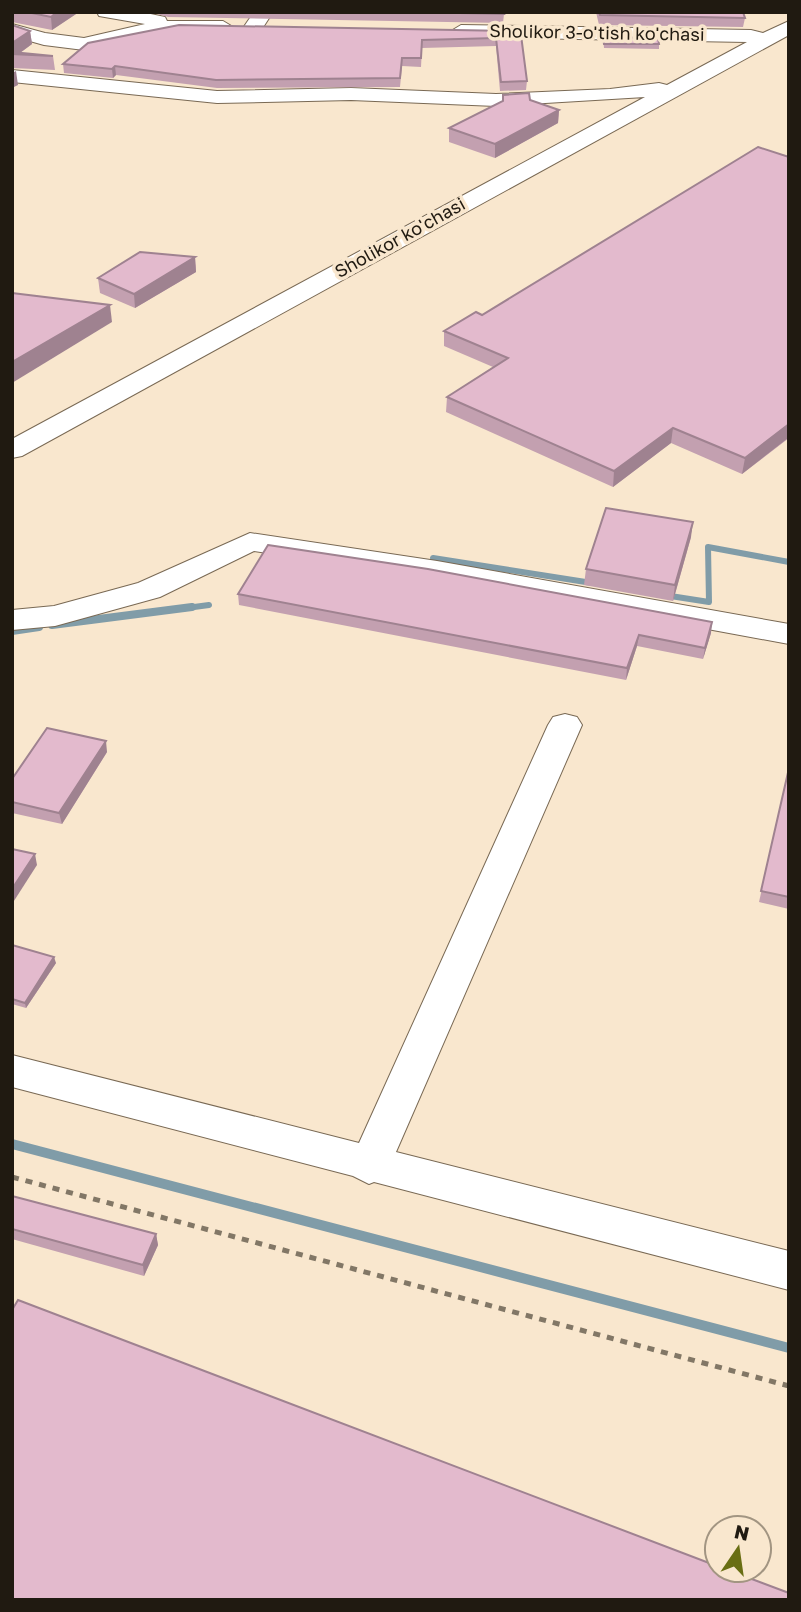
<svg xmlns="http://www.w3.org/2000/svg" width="801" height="1612" font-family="'Golos Text',sans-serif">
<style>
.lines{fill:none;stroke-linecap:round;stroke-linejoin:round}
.stream-far2{stroke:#809ca8;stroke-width:6}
.stream-far1{stroke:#809ca8;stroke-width:8}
.stream{stroke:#809ca8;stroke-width:10}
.minor-casing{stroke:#796954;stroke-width:2}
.path{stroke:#827766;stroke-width:5;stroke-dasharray:7 7;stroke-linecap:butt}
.minor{fill:#fff;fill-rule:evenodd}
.wall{fill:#c3a0b0}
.shaded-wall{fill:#9f8290}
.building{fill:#e3bacd;stroke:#9f8290;stroke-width:2}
.labels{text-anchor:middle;stroke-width:7;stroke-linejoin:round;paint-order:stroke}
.far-street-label{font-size:18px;fill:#201a11;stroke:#f9e7ce}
</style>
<rect width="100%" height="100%" fill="#f9e7ce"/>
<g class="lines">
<!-- stream-far2 -->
<g class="stream-far2">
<polyline points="433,558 592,583"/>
<polyline points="664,595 709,602 708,547 789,562"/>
<polyline points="179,609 209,605"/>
</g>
<!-- stream-far1 -->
<g class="stream-far1">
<polyline points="52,625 192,607"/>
<polyline points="12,631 39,627"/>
</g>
<!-- stream -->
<polyline class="stream" points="12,1144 789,1348"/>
<defs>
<g id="minor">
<polygon points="97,12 141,12 165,17 167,21 223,21 233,27 223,33 159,33 84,50 44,45 12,36 12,24 45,33 84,38 145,24 99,16"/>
<polygon points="254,12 273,12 260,32 253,34 243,28"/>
<polygon points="789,21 789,35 22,456 12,458 12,439 645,97 496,106 351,100 217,103 12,82 12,70 217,91 351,88 496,94 610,89 659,83 667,85 747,42 461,37 451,31 461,25 751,30 763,33"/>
<polygon points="250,533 437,561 789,624 789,644 437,579 254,551 160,597 55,626 12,630 12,610 54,606 138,583"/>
<polygon points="565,714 577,717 582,725 396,1152 789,1251 789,1290 374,1182 369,1184 353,1176 12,1087 12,1055 359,1143 548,725 553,717"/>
</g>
</defs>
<!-- minor casing -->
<use href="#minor" class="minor-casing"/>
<!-- path -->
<polyline class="path" points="12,1177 789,1386"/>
<!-- minor -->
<use href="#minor" class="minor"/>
</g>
<!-- wall -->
<g class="wall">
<polygon points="12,12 79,12 52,30 12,22"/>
<polygon points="150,12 503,12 504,14 503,23 168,17"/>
<polygon points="596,12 743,12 745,18 743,27 599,25"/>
<polygon points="12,25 30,31 32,44 20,53 53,56 55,70 12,68"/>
<polygon points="510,35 527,81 526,90 500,91 496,46 422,48 421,67 402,66 400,87 217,88 116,75 113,78 64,73 63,64 88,43"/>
<polygon points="603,37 659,44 659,49 604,48"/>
<polygon points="503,95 530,100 559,110 558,123 495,158 449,142 449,128 502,101"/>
<polygon points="789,157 789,438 742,474 671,443 613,487 446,412 447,397 493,367 444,346 444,331 482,315"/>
<polygon points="195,257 196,272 135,308 100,293 98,278"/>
<polygon points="691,537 673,601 584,585 586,569"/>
<polygon points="238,594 711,633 703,659 637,646 626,680 239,605"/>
<polygon points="107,752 62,824 12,813 12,779"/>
<polygon points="789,768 789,909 759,902"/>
<polygon points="12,945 56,963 26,1008 12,1004"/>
<polygon points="12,1196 156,1234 158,1245 144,1276 12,1239"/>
</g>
<!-- shaded-wall -->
<g class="shaded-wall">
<polygon points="57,12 79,12 52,30 51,17"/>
<polygon points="30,31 32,44 17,55 12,54 12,43"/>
<polygon points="115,66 116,75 113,78 112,69"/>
<polygon points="16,71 18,85 12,88 12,73"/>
<polygon points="559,110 558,123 495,158 495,144"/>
<polygon points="195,257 196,272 135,308 134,294"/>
<polygon points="110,305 112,322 12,383 12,362"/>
<polygon points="789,424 788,438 742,474 745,458"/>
<polygon points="673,428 671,443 613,487 614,471"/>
<polygon points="693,522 691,537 673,601 675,585"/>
<polygon points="712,622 711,633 703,659 705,648"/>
<polygon points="639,635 637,646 626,680 627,668"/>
<polygon points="106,741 107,752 62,824 59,813"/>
<polygon points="35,854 37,865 12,904 12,889"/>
<polygon points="54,957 56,963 26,1008 25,1003"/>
<polygon points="156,1234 158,1245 144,1276 143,1265"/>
</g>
<!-- building -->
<g class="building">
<polygon points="27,12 57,12 51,17"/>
<polygon points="413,12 503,12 504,14"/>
<polygon points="599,12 743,12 745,18 600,15"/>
<polygon points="12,25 30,31 12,43"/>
<polygon points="179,25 509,31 510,35 521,35 527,81 501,82 496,38 422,40 421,58 402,58 400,78 216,80 115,66 112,69 63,64 88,43"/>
<polygon points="603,37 658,38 659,44 604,44"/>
<polygon points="12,52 53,56 12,54"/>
<polygon points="529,93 530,100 559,110 495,144 449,128 503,101 503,95"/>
<polygon points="758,147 789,157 789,424 745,458 673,428 614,471 447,397 508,358 444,331 476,312 482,315"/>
<polygon points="140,252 195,257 134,294 98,278"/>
<polygon points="12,293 110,305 12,362"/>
<polygon points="606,508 693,522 675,585 586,569"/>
<polygon points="268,545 428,569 712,622 705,648 639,635 627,668 238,594"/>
<polygon points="47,728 106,741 59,813 12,802 12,779"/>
<polygon points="789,768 789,897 761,891"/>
<polygon points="12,849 35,854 12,889"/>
<polygon points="12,945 54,957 25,1003 12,999"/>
<polygon points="12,1196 156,1234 143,1265 12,1229"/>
<polygon points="18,1300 717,1566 717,1570 728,1570 789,1593 789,1600 12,1600 12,1310"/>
</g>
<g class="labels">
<!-- far-street labels -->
<g class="far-street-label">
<text transform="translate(597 33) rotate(1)" y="6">Sholikor 3-o'tish ko'chasi</text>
<text transform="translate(400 238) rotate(-29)" y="6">Sholikor ko'chasi</text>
</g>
</g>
<!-- border -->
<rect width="801" height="1612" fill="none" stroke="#201a11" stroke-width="28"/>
<!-- north arrow -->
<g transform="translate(738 1549) rotate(13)"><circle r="33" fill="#f9e7ce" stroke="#a29582" stroke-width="2"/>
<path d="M0-5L12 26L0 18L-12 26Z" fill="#696e13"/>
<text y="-10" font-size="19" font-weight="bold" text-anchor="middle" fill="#201a11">N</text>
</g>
</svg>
